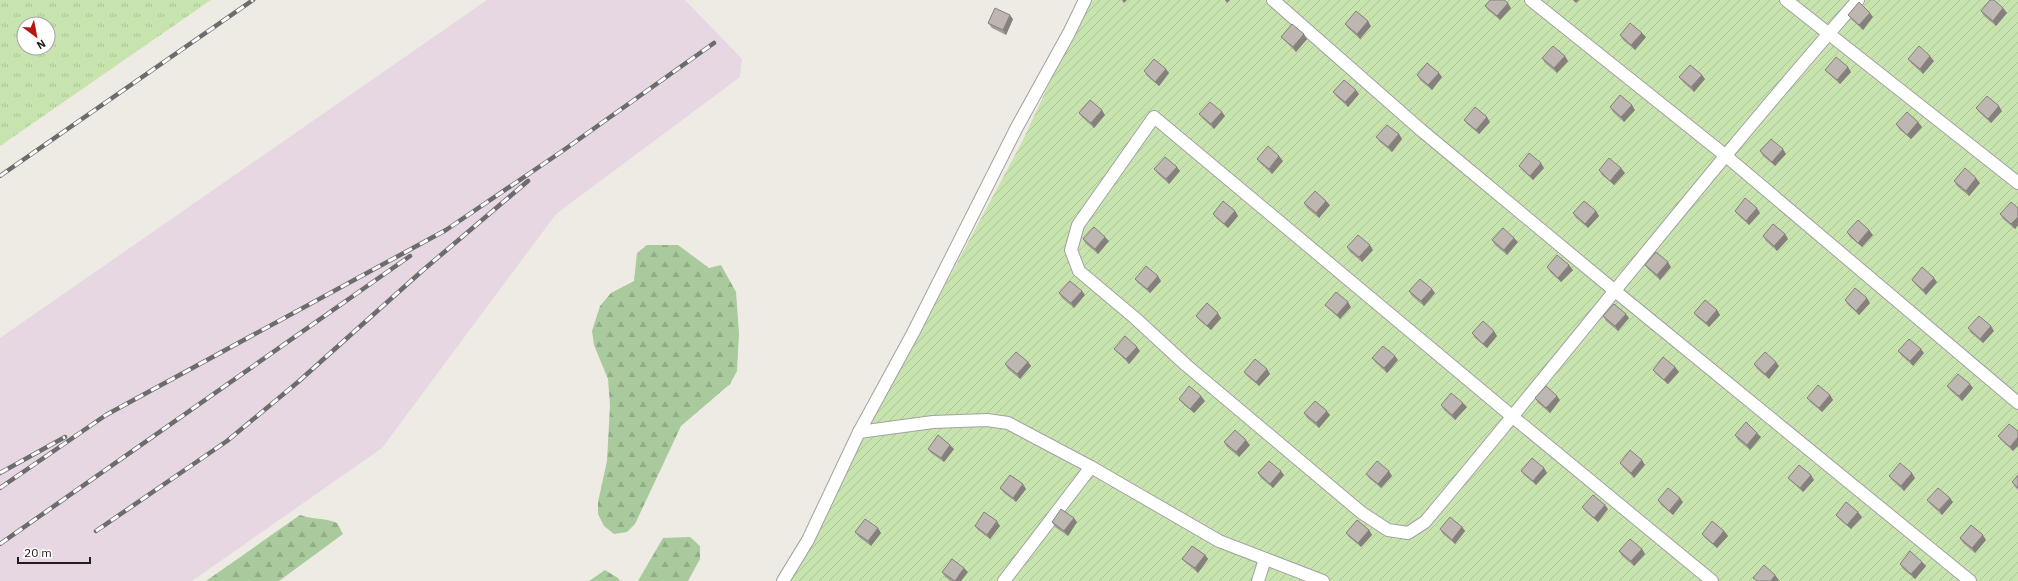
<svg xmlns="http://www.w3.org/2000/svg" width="2018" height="581" font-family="'IBM Plex Sans',sans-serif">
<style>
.industrial{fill:#e6d7e3}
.grass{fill:url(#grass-tufts);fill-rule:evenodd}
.forest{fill:url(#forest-firs)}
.garden{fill:url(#garden-furrows)}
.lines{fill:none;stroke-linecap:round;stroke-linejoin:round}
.service-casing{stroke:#a2a2a2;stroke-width:14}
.service{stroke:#fff;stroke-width:12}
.rail-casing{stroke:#6c6c6c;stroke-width:4.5}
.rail{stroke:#fff;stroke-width:3;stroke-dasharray:9;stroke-linecap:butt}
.wall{fill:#a39d98}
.shaded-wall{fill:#85807c}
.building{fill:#beb7b1;stroke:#85807c}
</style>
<defs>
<pattern id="grass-tufts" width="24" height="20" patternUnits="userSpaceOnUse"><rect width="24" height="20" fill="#c8e4ae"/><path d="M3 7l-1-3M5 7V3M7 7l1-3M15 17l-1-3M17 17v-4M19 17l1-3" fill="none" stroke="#abc395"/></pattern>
<pattern id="forest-firs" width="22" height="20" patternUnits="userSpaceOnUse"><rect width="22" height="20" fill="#a9ca9c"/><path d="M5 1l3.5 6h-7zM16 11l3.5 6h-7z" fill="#91ad86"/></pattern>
<pattern id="garden-furrows" width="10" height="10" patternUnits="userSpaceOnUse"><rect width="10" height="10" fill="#c8e4ae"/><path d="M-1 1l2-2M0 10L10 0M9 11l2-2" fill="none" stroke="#abc395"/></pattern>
</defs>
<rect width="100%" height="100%" fill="#eeebe4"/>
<!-- industrial -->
<polygon class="industrial" points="487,0 685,0 742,59 740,77 556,214 382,448 192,581 0,581 0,338"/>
<!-- grass -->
<path class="grass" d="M0,0H211L0,146ZM24,24H48V48H24Z"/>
<!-- forest -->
<g class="forest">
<polygon points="647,245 678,245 709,268 721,265 736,292 739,333 737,371 730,384 681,426 635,524 627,532 614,534 604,526 598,514 598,502 607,461 610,405 608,379 594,345 592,331 600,306 611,293 634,281 637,253"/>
<path d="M300,515C313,520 324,517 337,523L343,534L279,581H206Z"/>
<polygon points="690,537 700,546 700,559 688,581 638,581 663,538"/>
<polygon points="605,570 618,578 620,581 589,581"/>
</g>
<!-- garden -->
<polygon class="garden" points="1088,0 2018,0 2018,581 780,581 863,438 1022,142"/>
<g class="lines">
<defs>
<g id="service">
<polyline points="1273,0 1421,130 1615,291 1970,581"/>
<polyline points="1531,0 1726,156 2018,403"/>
<polyline points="1786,0 2018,183"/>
<polyline points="859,432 933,422 987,420 1008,423 1091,467 1219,541 1323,581"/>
<polyline points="783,581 808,540 859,432 913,333 1017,127 1069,33 1085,0"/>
<polyline points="1004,581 1091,467"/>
<polyline points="1258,581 1265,559"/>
<path d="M1712,581L1513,417L1154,117L1078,225L1071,250L1079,271L1135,318L1186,365L1362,513L1388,530L1408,533L1425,522C1570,349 1709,170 1858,0"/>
</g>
</defs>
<!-- service casing -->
<use href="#service" class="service-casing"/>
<!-- service -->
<use href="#service" class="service"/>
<defs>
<g id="rail">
<polyline points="0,176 253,0"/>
<polyline points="0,473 65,437"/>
<polyline points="0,488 106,415 446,230 561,152 714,43"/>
<polyline points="96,531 227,441 298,382 422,271 528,181"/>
<polyline points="0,544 410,256"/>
</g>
</defs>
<!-- rail casing -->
<use href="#rail" class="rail-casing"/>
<!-- rail -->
<use href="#rail" class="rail"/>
</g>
<!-- wall -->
<g class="wall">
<polygon points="1485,6 1511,8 1500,20 1488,10"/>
<polygon points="2003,8 2007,13 1996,26 1984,16 1981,11"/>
<polygon points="1848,15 1873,17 1863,30 1851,19"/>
<polygon points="1013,19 1006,35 992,28 988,23"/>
<polygon points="1345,24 1371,26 1360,39 1348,28"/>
<polygon points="1620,35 1646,37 1635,50 1623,40"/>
<polygon points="1281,37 1307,39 1296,52"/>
<polygon points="1542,58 1568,61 1557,73 1545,63"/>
<polygon points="1908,59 1934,61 1923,74 1911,63"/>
<polygon points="1825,70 1851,72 1840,84 1829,74"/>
<polygon points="1144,71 1169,73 1159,86 1147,76"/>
<polygon points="1417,75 1442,77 1432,90 1420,80"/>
<polygon points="1679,77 1705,79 1694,92 1683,82"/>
<polygon points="1333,92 1359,94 1348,107 1337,97"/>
<polygon points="1610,107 1635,110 1624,122 1613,112"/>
<polygon points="1976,108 2002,111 1991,123 1980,113"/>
<polygon points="1079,113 1105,115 1094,128 1082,117"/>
<polygon points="1199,114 1225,116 1214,129 1203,119"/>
<polygon points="1464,120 1490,122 1479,134 1467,124"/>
<polygon points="1918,122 1922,127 1911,139 1899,129 1896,124"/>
<polygon points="1399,134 1402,139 1392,152 1380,142 1376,137"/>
<polygon points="1760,151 1786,154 1775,166 1763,156"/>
<polygon points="1257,159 1283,161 1272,174 1260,163"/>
<polygon points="1519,166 1544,168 1533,180 1522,170"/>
<polygon points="1154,169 1180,171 1169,184 1158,174"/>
<polygon points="1599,170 1625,173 1614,185 1602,175"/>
<polygon points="1954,181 1980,183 1969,196 1957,186"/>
<polygon points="1304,203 1330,205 1319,218 1307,208"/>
<polygon points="2018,208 2018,225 2015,229 2003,219 2000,214"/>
<polygon points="1235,211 1238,216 1228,228 1216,218 1213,214"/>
<polygon points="1596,211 1599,216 1588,228 1576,218 1573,213"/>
<polygon points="1735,211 1760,213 1749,225 1738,215"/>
<polygon points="1847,232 1873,235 1862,247 1850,237"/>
<polygon points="1785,234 1788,239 1777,251 1766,241 1763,236"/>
<polygon points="1083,239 1109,241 1098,254 1086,244"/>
<polygon points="1492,240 1518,242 1507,255 1495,245"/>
<polygon points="1347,247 1373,250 1362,262 1350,252"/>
<polygon points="1645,265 1671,267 1660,280 1648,269"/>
<polygon points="1547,267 1573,270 1561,282 1550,272"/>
<polygon points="1135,279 1161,281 1150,293 1138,283"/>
<polygon points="1912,280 1937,282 1926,295 1915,284"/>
<polygon points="1409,291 1435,293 1424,306 1412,296"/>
<polygon points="1059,293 1085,295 1074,308 1062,298"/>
<polygon points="1845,300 1870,303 1859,315 1848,305"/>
<polygon points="1325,305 1351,307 1340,319 1329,309"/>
<polygon points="1717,310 1720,315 1709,327 1697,317 1694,313"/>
<polygon points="1196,316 1221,318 1211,330 1199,320"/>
<polygon points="1603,316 1629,318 1618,331 1606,321"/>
<polygon points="1968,328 1994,331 1983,343 1971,333"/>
<polygon points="1472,333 1497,336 1487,348 1475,338"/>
<polygon points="1114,349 1140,351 1129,364"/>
<polygon points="1898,351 1924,353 1913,366 1902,356"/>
<polygon points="1372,358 1398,360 1387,373 1376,363"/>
<polygon points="1028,362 1031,366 1020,379 1008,369 1005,364"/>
<polygon points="1754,364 1779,366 1769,379 1757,369"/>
<polygon points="1675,367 1679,372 1668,384 1656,374 1653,370"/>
<polygon points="1267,369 1270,374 1259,386 1247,376 1244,372"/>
<polygon points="1947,386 1973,388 1962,401 1950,390"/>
<polygon points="1830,395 1833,400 1822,412 1810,402 1807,398"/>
<polygon points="1535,398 1560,400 1550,413 1538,403"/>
<polygon points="1179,399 1205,401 1194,413 1182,403"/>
<polygon points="1441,405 1467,407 1455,420 1444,410"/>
<polygon points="1304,413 1330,415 1319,428 1307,418"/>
<polygon points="2018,431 2013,451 2002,441 1998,436"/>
<polygon points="1735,435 1761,437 1750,450 1738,440"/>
<polygon points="1224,442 1250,445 1239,457 1227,447"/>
<polygon points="928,449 954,449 944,462 931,453"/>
<polygon points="1620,463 1645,465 1634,478 1623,467"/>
<polygon points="1544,468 1547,473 1536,485 1524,475 1521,471"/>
<polygon points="1258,473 1284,475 1273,488 1261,478"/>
<polygon points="1366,474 1392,476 1381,488 1369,478"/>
<polygon points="2018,475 2018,490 2015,487 2012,482"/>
<polygon points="1889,476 1915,478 1904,491 1892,480"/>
<polygon points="1788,478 1814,480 1803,492 1792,482"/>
<polygon points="1000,488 1026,489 1016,502 1004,493"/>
<polygon points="1658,500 1683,502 1673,515 1661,505"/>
<polygon points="1927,500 1953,502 1942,515 1930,504"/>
<polygon points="1582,507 1608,509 1598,522 1586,512"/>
<polygon points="1836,515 1862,517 1851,529 1839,519"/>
<polygon points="1052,522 1077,522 1068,536 1055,527"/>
<polygon points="975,526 1000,526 990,539 978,530"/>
<polygon points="1462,527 1465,531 1455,544 1443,534 1440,529"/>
<polygon points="1369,530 1372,535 1361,547 1349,537 1346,533"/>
<polygon points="1724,531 1728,536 1717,548 1705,538 1702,534"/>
<polygon points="855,532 881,533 871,546 859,537"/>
<polygon points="1960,538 1986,540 1975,553 1963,543"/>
<polygon points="1642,549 1645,554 1634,566 1622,556 1619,551"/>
<polygon points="1205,555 1208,559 1198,573 1186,563 1182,559"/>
<polygon points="1922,562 1926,566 1915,579 1903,569 1900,564"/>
<polygon points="942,572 968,572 961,581 951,581 945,577"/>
</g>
<!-- shaded-wall -->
<g class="shaded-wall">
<polygon points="1122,0 1127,0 1124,3"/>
<polygon points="1225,0 1230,0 1227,3"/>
<polygon points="1573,0 1579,0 1576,3"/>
<polygon points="1508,3 1511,8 1500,20 1497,16"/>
<polygon points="2003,8 2007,13 1996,26 1993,21"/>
<polygon points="1870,13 1873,17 1863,30 1859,25"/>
<polygon points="1010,15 1013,19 1006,35 1003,30"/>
<polygon points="1368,21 1371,26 1360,39 1357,34"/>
<polygon points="1642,33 1646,37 1635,50 1631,45"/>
<polygon points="1304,34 1307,39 1296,52 1293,47"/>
<polygon points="1565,56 1568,61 1557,73 1554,68"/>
<polygon points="1930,56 1934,61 1923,74 1920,69"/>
<polygon points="1848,67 1851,72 1840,84 1837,80"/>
<polygon points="1166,69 1169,73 1159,86 1155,82"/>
<polygon points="1439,73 1442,77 1432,90 1428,85"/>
<polygon points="1702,75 1705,79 1694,92 1691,87"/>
<polygon points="1356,90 1359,94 1348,107 1345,102"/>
<polygon points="1632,105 1635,110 1624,122 1621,117"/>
<polygon points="1999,106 2002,111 1991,123 1988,119"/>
<polygon points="1102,110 1105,115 1094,128 1091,123"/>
<polygon points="1222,112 1225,116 1214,129 1211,124"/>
<polygon points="1487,117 1490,122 1479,134 1476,130"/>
<polygon points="1918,122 1922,127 1911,139 1907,135"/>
<polygon points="1399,134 1402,139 1392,152 1388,147"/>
<polygon points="1783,149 1786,154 1775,166 1772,162"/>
<polygon points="1279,156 1283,161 1272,174 1269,169"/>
<polygon points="1541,163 1544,168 1533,180 1530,176"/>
<polygon points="1177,167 1180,171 1169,184 1166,179"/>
<polygon points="1621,168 1625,173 1614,185 1610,181"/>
<polygon points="1976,178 1980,183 1969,196 1966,191"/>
<polygon points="1326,201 1330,205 1319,218 1316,213"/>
<polygon points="1757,208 1760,213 1749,225 1746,221"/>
<polygon points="1235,211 1238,216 1228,228 1224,224"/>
<polygon points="1596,211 1599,216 1588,228 1585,224"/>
<polygon points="2018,217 2018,225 2015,229 2011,224"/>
<polygon points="1869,230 1873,235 1862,247 1858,243"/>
<polygon points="1785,234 1788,239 1777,251 1774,246"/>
<polygon points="1105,237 1109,241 1098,254 1095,249"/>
<polygon points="1514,238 1518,242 1507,255 1504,250"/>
<polygon points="1370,245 1373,250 1362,262 1359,257"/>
<polygon points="1668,262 1671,267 1660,280 1657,275"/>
<polygon points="1569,265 1573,270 1561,282 1558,278"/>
<polygon points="1158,276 1161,281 1150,293 1147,289"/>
<polygon points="1934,278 1937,282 1926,295 1923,290"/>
<polygon points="1432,289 1435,293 1424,306 1421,301"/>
<polygon points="1082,291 1085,295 1074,308 1071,303"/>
<polygon points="1867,298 1870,303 1859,315 1856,311"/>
<polygon points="1348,302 1351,307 1340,319 1337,315"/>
<polygon points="1717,310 1720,315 1709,327 1706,323"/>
<polygon points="1218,313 1221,318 1211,330 1207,326"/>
<polygon points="1626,314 1629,318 1618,331 1615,326"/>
<polygon points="1991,326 1994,331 1983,343 1980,339"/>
<polygon points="1494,331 1497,336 1487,348 1483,344"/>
<polygon points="1137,347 1140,351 1129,364 1126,359"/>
<polygon points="1921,349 1924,353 1913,366 1910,361"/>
<polygon points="1395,356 1398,360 1387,373 1384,368"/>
<polygon points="1028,362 1031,366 1020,379 1017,374"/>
<polygon points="1776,362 1779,366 1769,379 1765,374"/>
<polygon points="1675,367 1679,372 1668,384 1664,380"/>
<polygon points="1267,369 1270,374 1259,386 1256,382"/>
<polygon points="1970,384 1973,388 1962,401 1959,396"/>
<polygon points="1830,395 1833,400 1822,412 1819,408"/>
<polygon points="1201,396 1205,401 1194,413 1190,409"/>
<polygon points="1557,396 1560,400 1550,413 1546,408"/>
<polygon points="1463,403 1467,407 1455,420 1452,415"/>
<polygon points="1327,411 1330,415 1319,428 1316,423"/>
<polygon points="1757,433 1761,437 1750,450 1747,445"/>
<polygon points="2018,437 2018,446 2013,451 2010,447"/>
<polygon points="1246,440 1250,445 1239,457 1236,452"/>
<polygon points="950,445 954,449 944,462 941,458"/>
<polygon points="1642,460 1645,465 1634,478 1631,473"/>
<polygon points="1544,468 1547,473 1536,485 1533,481"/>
<polygon points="1281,471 1284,475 1273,488 1270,484"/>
<polygon points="1389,471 1392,476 1381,488 1378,484"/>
<polygon points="1912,473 1915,478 1904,491 1901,486"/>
<polygon points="1811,475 1814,480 1803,492 1800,488"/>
<polygon points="1023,484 1026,489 1016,502 1013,498"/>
<polygon points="1680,498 1683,502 1673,515 1669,511"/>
<polygon points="1950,498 1953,502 1942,515 1939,510"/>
<polygon points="1605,505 1608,509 1598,522 1594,518"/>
<polygon points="1858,512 1862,517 1851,529 1847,525"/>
<polygon points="1074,518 1077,522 1068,536 1064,531"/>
<polygon points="997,521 1000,526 990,539 987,535"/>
<polygon points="1462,527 1465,531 1455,544 1452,540"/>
<polygon points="878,528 881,533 871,546 868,541"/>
<polygon points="1369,530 1372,535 1361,547 1358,543"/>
<polygon points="1724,531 1728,536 1717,548 1713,544"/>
<polygon points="1983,535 1986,540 1975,553 1972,548"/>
<polygon points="1642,549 1645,554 1634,566 1631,561"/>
<polygon points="1205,555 1208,559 1198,573 1195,568"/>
<polygon points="1922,562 1926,566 1915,579 1911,574"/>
<polygon points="964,568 968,572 961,581 955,581"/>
<polygon points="1775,575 1779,580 1778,581 1771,581"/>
</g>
<!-- building -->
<g class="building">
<polygon points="1490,0 1504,0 1508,3 1497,16 1485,6"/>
<polygon points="1990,0 1994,0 2003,8 1993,21 1981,11"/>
<polygon points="1859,2 1870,13 1859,25 1848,15"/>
<polygon points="995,8 1010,15 1003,30 988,23"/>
<polygon points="1356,11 1368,21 1357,34 1345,24"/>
<polygon points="1630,23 1642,33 1631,45 1620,35"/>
<polygon points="1292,24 1304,34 1293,47 1281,37"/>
<polygon points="1553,46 1565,56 1554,68 1542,58"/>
<polygon points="1919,46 1930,56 1920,69 1908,59"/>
<polygon points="1836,57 1848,67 1837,80 1825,70"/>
<polygon points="1154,59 1166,69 1155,82 1144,71"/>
<polygon points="1427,63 1439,73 1428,85 1417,75"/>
<polygon points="1690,65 1702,75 1691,87 1679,77"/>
<polygon points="1344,80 1356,90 1345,102 1333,92"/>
<polygon points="1620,95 1632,105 1621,117 1610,107"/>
<polygon points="1987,96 1999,106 1988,119 1976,108"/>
<polygon points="1090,100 1102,110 1091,123 1079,113"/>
<polygon points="1210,102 1222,112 1211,124 1199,114"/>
<polygon points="1475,107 1487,117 1476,130 1464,120"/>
<polygon points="1907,112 1918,122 1907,135 1896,124"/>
<polygon points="1387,125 1399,134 1388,147 1376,137"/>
<polygon points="1771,139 1783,149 1772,162 1760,151"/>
<polygon points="1268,146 1279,156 1269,169 1257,159"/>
<polygon points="1529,153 1541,163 1530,176 1519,166"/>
<polygon points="1165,157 1177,167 1166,179 1154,169"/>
<polygon points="1609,158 1621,168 1610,181 1599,170"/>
<polygon points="1965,168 1976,178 1966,191 1954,181"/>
<polygon points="1315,191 1326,201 1316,213 1304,203"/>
<polygon points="1745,198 1757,208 1746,221 1735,211"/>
<polygon points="1223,201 1235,211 1224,224 1213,214"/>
<polygon points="1584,201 1596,211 1585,224 1573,213"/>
<polygon points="2011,202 2018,208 2018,217 2011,224 2000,214"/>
<polygon points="1858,220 1869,230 1858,243 1847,232"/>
<polygon points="1773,224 1785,234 1774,246 1763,236"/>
<polygon points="1094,227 1105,237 1095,249 1083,239"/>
<polygon points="1503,228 1514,238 1504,250 1492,240"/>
<polygon points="1358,235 1370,245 1359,257 1347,247"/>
<polygon points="1656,252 1668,262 1657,275 1645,265"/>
<polygon points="1557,255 1569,265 1558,278 1547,267"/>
<polygon points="1146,266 1158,276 1147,289 1135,279"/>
<polygon points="1922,267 1934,278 1923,290 1912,280"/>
<polygon points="1420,279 1432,289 1421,301 1409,291"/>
<polygon points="1070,281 1082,291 1071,303 1059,293"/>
<polygon points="1855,288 1867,298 1856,311 1845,300"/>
<polygon points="1336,292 1348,302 1337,315 1325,305"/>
<polygon points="1705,300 1717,310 1706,323 1694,313"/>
<polygon points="1207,303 1218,313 1207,326 1196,316"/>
<polygon points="1614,304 1626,314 1615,326 1603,316"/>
<polygon points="1979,316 1991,326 1980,339 1968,328"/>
<polygon points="1483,321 1494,331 1483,344 1472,333"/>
<polygon points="1125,336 1137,347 1126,359 1114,349"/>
<polygon points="1909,339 1921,349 1910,361 1898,351"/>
<polygon points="1383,346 1395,356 1384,368 1372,358"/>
<polygon points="1016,352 1028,362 1017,374 1005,364"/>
<polygon points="1765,352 1776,362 1765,374 1754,364"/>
<polygon points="1663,357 1675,367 1664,380 1653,370"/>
<polygon points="1255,359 1267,369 1256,382 1244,372"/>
<polygon points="1958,374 1970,384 1959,396 1947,386"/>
<polygon points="1818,385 1830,395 1819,408 1807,398"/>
<polygon points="1189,386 1201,396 1190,409 1179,399"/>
<polygon points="1546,386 1557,396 1546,408 1535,398"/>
<polygon points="1451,393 1463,403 1452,415 1441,405"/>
<polygon points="1315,401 1327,411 1316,423 1304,413"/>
<polygon points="1746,422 1757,433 1747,445 1735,435"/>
<polygon points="2009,424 2018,431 2018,437 2010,447 1998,436"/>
<polygon points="1235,430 1246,440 1236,452 1224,442"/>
<polygon points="938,435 950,445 941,458 928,449"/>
<polygon points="1630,450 1642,460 1631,473 1620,463"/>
<polygon points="1532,458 1544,468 1533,481 1521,471"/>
<polygon points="1269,461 1281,471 1270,484 1258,473"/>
<polygon points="1377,461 1389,471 1378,484 1366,474"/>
<polygon points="1900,463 1912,473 1901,486 1889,476"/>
<polygon points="1799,465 1811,475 1800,488 1788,478"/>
<polygon points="1010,475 1023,484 1013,498 1000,488"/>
<polygon points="2018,475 2018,488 2012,482"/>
<polygon points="1668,488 1680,498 1669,511 1658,500"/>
<polygon points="1938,488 1950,498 1939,510 1927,500"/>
<polygon points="1593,495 1605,505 1594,518 1582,507"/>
<polygon points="1846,502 1858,512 1847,525 1836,515"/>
<polygon points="1061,509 1074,518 1064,531 1052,522"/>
<polygon points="984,512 997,521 987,535 975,526"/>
<polygon points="1450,517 1462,527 1452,540 1440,529"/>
<polygon points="865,519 878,528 868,541 855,532"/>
<polygon points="1357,520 1369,530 1358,543 1346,533"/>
<polygon points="1712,521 1724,531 1713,544 1702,534"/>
<polygon points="1971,525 1983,535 1972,548 1960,538"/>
<polygon points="1630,539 1642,549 1631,561 1619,551"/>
<polygon points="1192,546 1205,555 1195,568 1182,559"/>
<polygon points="1910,551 1922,562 1911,574 1900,564"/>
<polygon points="952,559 964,568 955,581 942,572"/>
<polygon points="1764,565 1775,575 1771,581 1757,581 1753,578"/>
</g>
<!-- north arrow -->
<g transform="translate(36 36) rotate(148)"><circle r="19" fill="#ffffff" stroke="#a5a5a5"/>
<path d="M0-3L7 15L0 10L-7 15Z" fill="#ba1411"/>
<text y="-6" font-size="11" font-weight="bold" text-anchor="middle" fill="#1e1e1e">N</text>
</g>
<!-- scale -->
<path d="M18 557v6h72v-6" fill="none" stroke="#1e1e1e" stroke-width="2"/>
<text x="24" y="557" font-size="12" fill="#1e1e1e" stroke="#ffffff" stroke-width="3" paint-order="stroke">20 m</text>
</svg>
